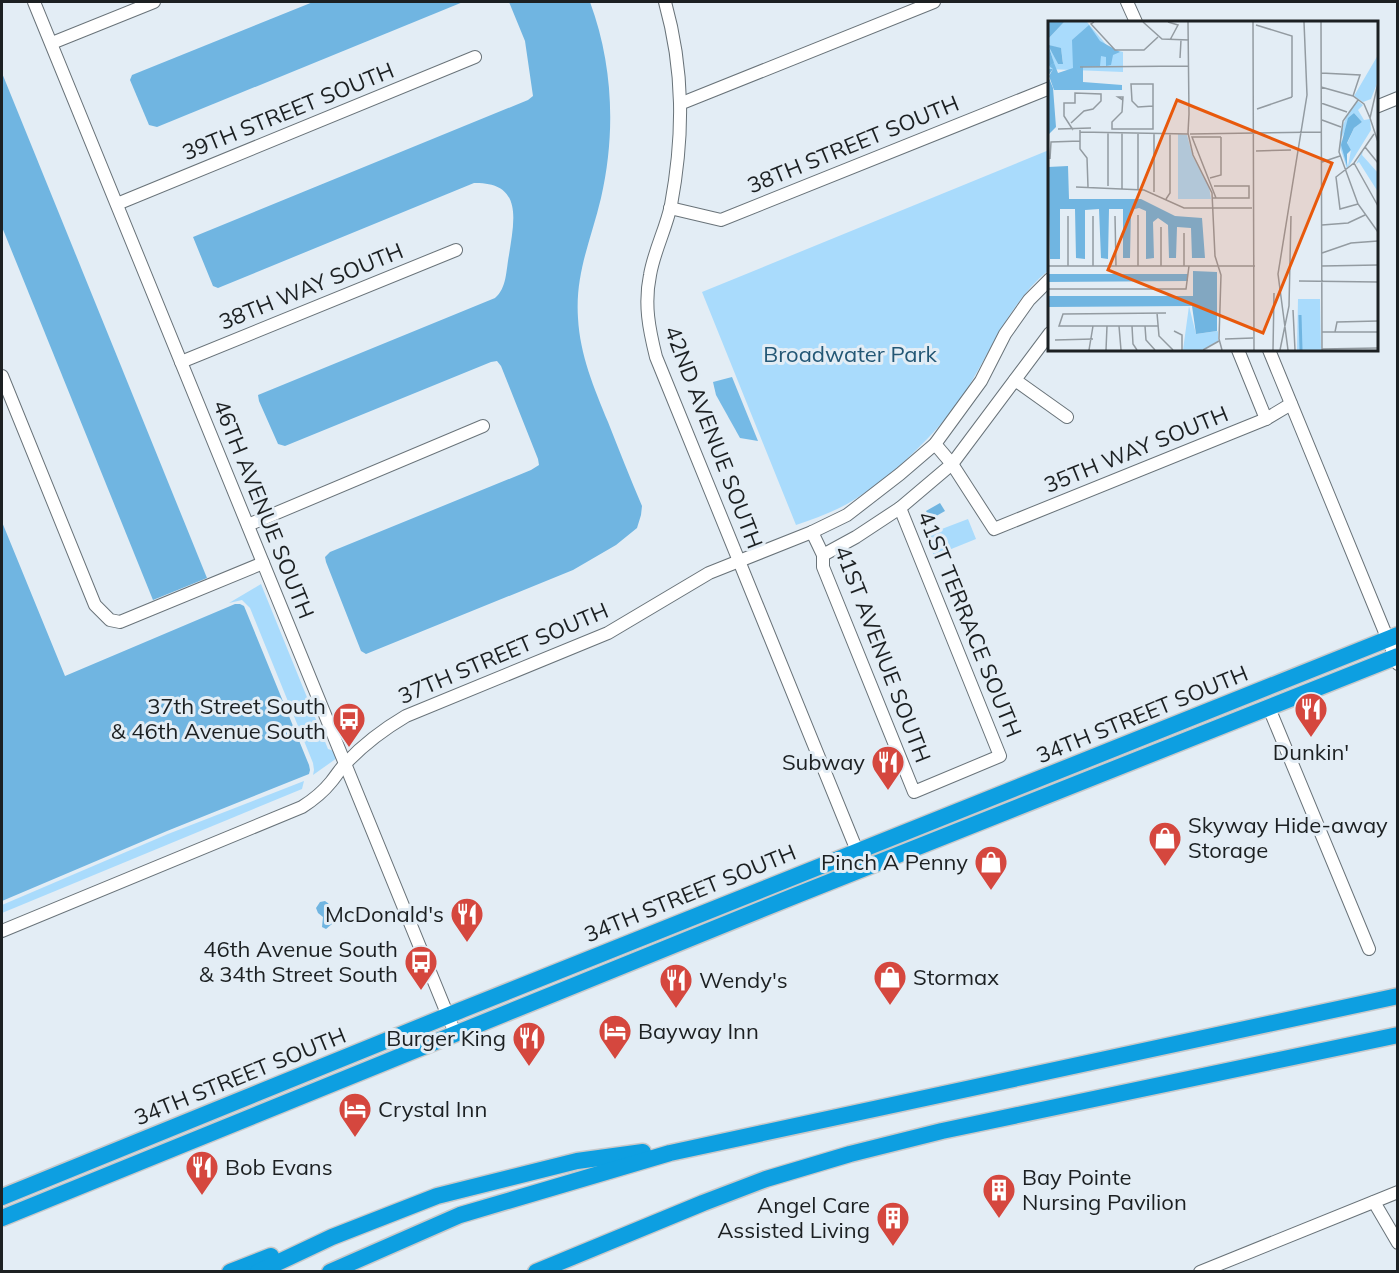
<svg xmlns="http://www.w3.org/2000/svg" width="1399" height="1273" font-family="Mulish,sans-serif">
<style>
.green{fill:#a9dbfc}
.forest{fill:#75bae6}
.water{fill:#70b5e1}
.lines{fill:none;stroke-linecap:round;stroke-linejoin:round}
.minor-casing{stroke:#697379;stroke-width:14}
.highway-casing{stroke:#c9c9ca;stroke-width:19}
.minor{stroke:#fff;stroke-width:12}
.highway{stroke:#0d9fe1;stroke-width:16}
.labels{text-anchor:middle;stroke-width:6;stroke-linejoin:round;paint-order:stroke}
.street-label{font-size:22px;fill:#1c2022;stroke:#e3edf5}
.park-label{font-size:22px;fill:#235775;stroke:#e3edf5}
.poi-label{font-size:22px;fill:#1c2022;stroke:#e3edf5;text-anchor:end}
.inset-river{fill:none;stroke:#70b5e1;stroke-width:3}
.inset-road{fill:none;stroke:#939ba1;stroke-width:1.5}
.view{fill:#e8590c;fill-opacity:0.15;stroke:#e8590c;stroke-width:3}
.inset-edge{fill:none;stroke:#1c2022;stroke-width:3}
</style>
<rect width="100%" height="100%" fill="#e3edf5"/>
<!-- green -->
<g class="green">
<path d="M1049,150V270C1009,302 991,352 964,394C937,434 889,480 847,504C831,513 813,519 796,525L702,292Z"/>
<polygon points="968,519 976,539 934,556 926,535"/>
<polygon points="261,584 328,749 334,751 337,758 313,775 314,770 313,763 250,608 242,600 229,603"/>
<polygon points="304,781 302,789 2,913 2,905 168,834"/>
</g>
<!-- forest -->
<polygon class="forest" points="732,377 758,441 740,438 716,395 713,382"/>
<!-- water -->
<g class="water">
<polygon points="313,2 463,2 157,127 149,125 130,80 132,75"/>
<path d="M509,2H590C613,64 616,133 601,198C591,240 575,273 578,318C580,355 594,388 608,422C619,450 630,478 642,506L641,515L637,528L616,545L573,570L366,654L361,651L326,562L325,557L330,552L531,470L539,465L538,459L501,366L497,361L491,362L285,446L278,444L259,401L258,395L495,298C507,288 506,270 509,255C514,221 524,182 474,183L218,288L213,286L193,237L528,100L533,96L525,41Z"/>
<polygon points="2,73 207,578 153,600 2,227"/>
<polygon points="940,503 945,511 931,519 926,511"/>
<polygon points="2,522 65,676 235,604 240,604 244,606 309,765 310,770 309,774 167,831 2,901"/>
<path d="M325,901C333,906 336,914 332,924L326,929L322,927L323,917L318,913L316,908L320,902Z"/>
</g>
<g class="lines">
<defs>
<g id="minor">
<polyline points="34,2 455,1033"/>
<path d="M665,2C684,70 684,135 671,205C666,229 654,251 650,275C644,304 649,329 656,357L864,868"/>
<polyline points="1127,2 1136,22"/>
<polyline points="52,43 154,2"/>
<polyline points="682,103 934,2"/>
<polyline points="1376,107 1398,98"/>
<polyline points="117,204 475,57"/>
<polyline points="670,208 721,220 1050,88"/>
<polyline points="1238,350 1266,419"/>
<polyline points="1269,350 1398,664"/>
<polyline points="181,362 456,250"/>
<polyline points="2,376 95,605 110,620 120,622 263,563"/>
<polyline points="1015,380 1067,417"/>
<polyline points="935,444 952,464 994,529 1266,419 1291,404"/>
<polyline points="248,525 483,426"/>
<polyline points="812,532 823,555 823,567 914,792 1000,756 900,508"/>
<polyline points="823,555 856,537 900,508 952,464 1050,333"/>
<polyline points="1269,708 1369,949"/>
<path d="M2,931L302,807C313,800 323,792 331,782C336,776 340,769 346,763C363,745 384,729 406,716L608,633L709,573L812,532L847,515L900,474L935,444L981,381L1005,334L1029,300L1050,279"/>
<polyline points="1374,1202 1398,1243"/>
<polyline points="1200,1272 1398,1192"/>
</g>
<g id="highway">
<polyline points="2,1197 459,1011 1398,635"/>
<polyline points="2,1218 797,895 1398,656"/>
<polyline points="230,1272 271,1256"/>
<polyline points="258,1272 332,1237 437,1196 577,1161 643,1152"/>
<polyline points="330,1272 460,1215 670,1153 1398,996"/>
<polyline points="536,1272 703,1203 766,1179 850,1154 942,1131 1398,1035"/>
</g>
</defs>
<!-- minor casing -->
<use href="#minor" class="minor-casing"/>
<!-- highway casing -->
<use href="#highway" class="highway-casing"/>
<!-- minor -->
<use href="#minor" class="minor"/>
<!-- highway -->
<use href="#highway" class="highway"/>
</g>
<!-- icons -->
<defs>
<symbol id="restaurant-pin" viewBox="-11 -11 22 30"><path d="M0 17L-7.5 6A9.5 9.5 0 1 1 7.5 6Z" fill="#d5473e" stroke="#e3edf5"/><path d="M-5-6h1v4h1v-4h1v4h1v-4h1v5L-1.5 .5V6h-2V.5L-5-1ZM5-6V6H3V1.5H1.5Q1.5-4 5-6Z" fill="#fff"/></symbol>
<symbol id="bus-pin" viewBox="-11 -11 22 30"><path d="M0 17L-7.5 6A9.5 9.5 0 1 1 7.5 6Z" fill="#d5473e" stroke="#e3edf5"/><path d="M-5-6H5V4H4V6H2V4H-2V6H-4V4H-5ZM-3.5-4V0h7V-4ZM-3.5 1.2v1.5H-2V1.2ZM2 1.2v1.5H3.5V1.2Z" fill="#fff"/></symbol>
<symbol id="shop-pin" viewBox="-11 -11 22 30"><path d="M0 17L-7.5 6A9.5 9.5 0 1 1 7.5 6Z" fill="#d5473e" stroke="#e3edf5"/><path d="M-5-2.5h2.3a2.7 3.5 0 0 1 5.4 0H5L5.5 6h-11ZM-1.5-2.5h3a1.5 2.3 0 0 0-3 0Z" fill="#fff"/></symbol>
<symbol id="hotel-pin" viewBox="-11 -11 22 30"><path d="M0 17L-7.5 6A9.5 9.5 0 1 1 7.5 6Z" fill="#d5473e" stroke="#e3edf5"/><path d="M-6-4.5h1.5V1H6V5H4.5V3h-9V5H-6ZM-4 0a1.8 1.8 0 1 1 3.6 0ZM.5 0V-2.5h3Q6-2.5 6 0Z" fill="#fff"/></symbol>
<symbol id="building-pin" viewBox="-11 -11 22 30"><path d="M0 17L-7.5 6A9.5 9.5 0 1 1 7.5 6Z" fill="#d5473e" stroke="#e3edf5"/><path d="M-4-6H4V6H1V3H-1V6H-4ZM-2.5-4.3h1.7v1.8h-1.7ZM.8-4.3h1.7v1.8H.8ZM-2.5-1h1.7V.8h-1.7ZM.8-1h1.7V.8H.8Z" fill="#fff"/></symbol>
</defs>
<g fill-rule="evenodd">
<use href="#restaurant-pin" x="1292" y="690" width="38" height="52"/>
<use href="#bus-pin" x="330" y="700" width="38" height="52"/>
<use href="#restaurant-pin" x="869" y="743" width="38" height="52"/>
<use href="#shop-pin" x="1146" y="819" width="38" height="52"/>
<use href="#shop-pin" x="972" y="843" width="38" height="52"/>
<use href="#restaurant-pin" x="448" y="895" width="38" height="52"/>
<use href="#bus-pin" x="402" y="943" width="38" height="52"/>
<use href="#shop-pin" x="871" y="958" width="38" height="52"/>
<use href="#restaurant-pin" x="657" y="961" width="38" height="52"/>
<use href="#hotel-pin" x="596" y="1012" width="38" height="52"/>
<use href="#restaurant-pin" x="510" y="1019" width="38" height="52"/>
<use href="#hotel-pin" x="336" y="1090" width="38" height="52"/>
<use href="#restaurant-pin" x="183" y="1148" width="38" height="52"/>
<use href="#building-pin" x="980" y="1171" width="38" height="52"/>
<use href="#building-pin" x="874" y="1199" width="38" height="52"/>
</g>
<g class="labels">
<!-- street labels -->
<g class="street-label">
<text transform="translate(288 111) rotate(-22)" y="8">39TH STREET SOUTH</text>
<text transform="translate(853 144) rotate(-22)" y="8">38TH STREET SOUTH</text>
<text transform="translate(311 286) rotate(-22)" y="8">38TH WAY SOUTH</text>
<text transform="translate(714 437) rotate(69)" y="8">42ND AVENUE SOUTH</text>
<text transform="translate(1136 449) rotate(-22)" y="8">35TH WAY SOUTH</text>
<text transform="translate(264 509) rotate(68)" y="8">46TH AVENUE SOUTH</text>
<text transform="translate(970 624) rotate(68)" y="8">41ST TERRACE SOUTH</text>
<text transform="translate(503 653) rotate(-23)" y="8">37TH STREET SOUTH</text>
<text transform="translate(883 654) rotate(69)" y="8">41ST AVENUE SOUTH</text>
<text transform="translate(1142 714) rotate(-22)" y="8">34TH STREET SOUTH</text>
<text transform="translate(690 893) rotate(-22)" y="8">34TH STREET SOUTH</text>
<text transform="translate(240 1076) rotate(-22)" y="8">34TH STREET SOUTH</text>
</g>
<!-- park labels -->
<g class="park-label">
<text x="850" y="362">Broadwater Park</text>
</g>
<!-- poi labels -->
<g class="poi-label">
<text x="326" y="714">37th Street South<tspan x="326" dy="25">&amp; 46th Avenue South</tspan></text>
<text x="1311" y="760" text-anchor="middle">Dunkin'</text>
<text x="865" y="770">Subway</text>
<text x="1188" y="833" text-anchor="start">Skyway Hide-away<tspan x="1188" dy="25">Storage</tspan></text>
<text x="968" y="870">Pinch A Penny</text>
<text x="444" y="922">McDonald's</text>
<text x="398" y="957">46th Avenue South<tspan x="398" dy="25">&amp; 34th Street South</tspan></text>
<text x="913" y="985" text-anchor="start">Stormax</text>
<text x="699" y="988" text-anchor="start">Wendy's</text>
<text x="638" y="1039" text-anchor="start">Bayway Inn</text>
<text x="506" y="1046">Burger King</text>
<text x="378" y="1117" text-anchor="start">Crystal Inn</text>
<text x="225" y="1175" text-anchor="start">Bob Evans</text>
<text x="1022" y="1185" text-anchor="start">Bay Pointe<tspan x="1022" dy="25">Nursing Pavilion</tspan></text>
<text x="870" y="1213">Angel Care<tspan x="870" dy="25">Assisted Living</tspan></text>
</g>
</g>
<!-- overview -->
<g transform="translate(1048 21)">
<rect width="330" height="330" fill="#e3edf5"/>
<path d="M16,1H39L61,27L75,31V51L0,48L5,39L1,25L10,43L15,41L13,28L1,24L0,18ZM330,34V60L323,78L315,81L306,75ZM310,80L315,84L310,89L316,99L322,98L323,109L299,148L292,126V111L301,90ZM306,92L314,101L306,107L299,123L303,129L300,145L293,118ZM130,113L139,114L145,136L161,165L163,178H130ZM315,129L314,134L330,152V171L311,141L308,143ZM170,251V320L154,329H135L141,285L148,313L170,310ZM250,278H272L273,329H249Z" fill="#a9dbfc" fill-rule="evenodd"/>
<path d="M41,4L52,20L72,31L65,34L63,44L58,45V36L53,35L52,45L35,46V61L74,64V69H6L1,55L5,48L1,45L6,42L10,52L25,47L24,19Z" fill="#75bae6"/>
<path d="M0,1H16L0,18L1,24L13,27L15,43H10L1,26L6,42L0,46ZM0,48H5L0,55L5,67L8,106L1,113ZM306,92L314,101L306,107L299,122L303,129L299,133V145L293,124L300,97ZM20,145L21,178H93L127,195L154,197L157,237H144L143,207L129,206L128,237H121L120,204L110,197L105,201L106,237L98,238V190L91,187L83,189L82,237H75V188H61L60,238L53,237L51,188L37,189V238L28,237L27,188H12V238H2L0,146ZM145,250L169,251V310L148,313L144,285L0,286V275H145ZM0,253H140V260L0,261Z" fill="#70b5e1"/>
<path class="inset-river" d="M252,294L253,329"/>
<path class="inset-road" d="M46,1L43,3L67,29H96L110,16M95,1L114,18L141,19M120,1L130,4L122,19M140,1L141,93M205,1L206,329M273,1L274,329M208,4L244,15V76M132,37L133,19M32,46L140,45M273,52L312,54L305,75M330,62L322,97L330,121M273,66L305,75L316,83L322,97M75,79L70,76H75L74,91L64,101V108H105V63H83L84,80L90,86L105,85M310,79L295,100L291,131L310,183L330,211M273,82L299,91M209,88L244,76M141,93L140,112L145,134L164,172L167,235L173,254L171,318L174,329M274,99L293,106M23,102L36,90L45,88L53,80V73L27,72V82H16V95L25,109M10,108L43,107M32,109V128L39,137L40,166M32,111L140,113M74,112V168M90,112V168M142,113L273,111M317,126L330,142M208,130L243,129M2,138L3,121L32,120M274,141L292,135M306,142L330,185M162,157L173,154V116M60,165V112M28,166L96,169L136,187H204M106,171V112M165,177H201V165H166M168,177L144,116H173M118,178L122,172V112M310,183L292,188L288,156L306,142L326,113M90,194V245M20,195V245M45,195V245M67,195L68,245M274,204L300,202L317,194M113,206V245M136,212V245M274,232L303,222L330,220M0,245H207M274,245L330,244M251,260L330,261M0,268H138L141,245M245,289L247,329M109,292L111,315L125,329M71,305L73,329M84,305L85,323L89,329M97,305L98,319L107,329M110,305H11L15,293L118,292M126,310L134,314V329M274,311H330M287,311L289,301L330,300M177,318L205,317M7,319L45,318M274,328L330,327M41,329L45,305M58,329L59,305M155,329L171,320M225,329L226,272M232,329L241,285L243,195M240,329L230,253L259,74L256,1"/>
<path class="view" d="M129,79L284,142L215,312L60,249Z"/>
<rect width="330" height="330" class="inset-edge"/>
</g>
<!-- border -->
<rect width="1399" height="1273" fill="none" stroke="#1c2022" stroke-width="6"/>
</svg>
